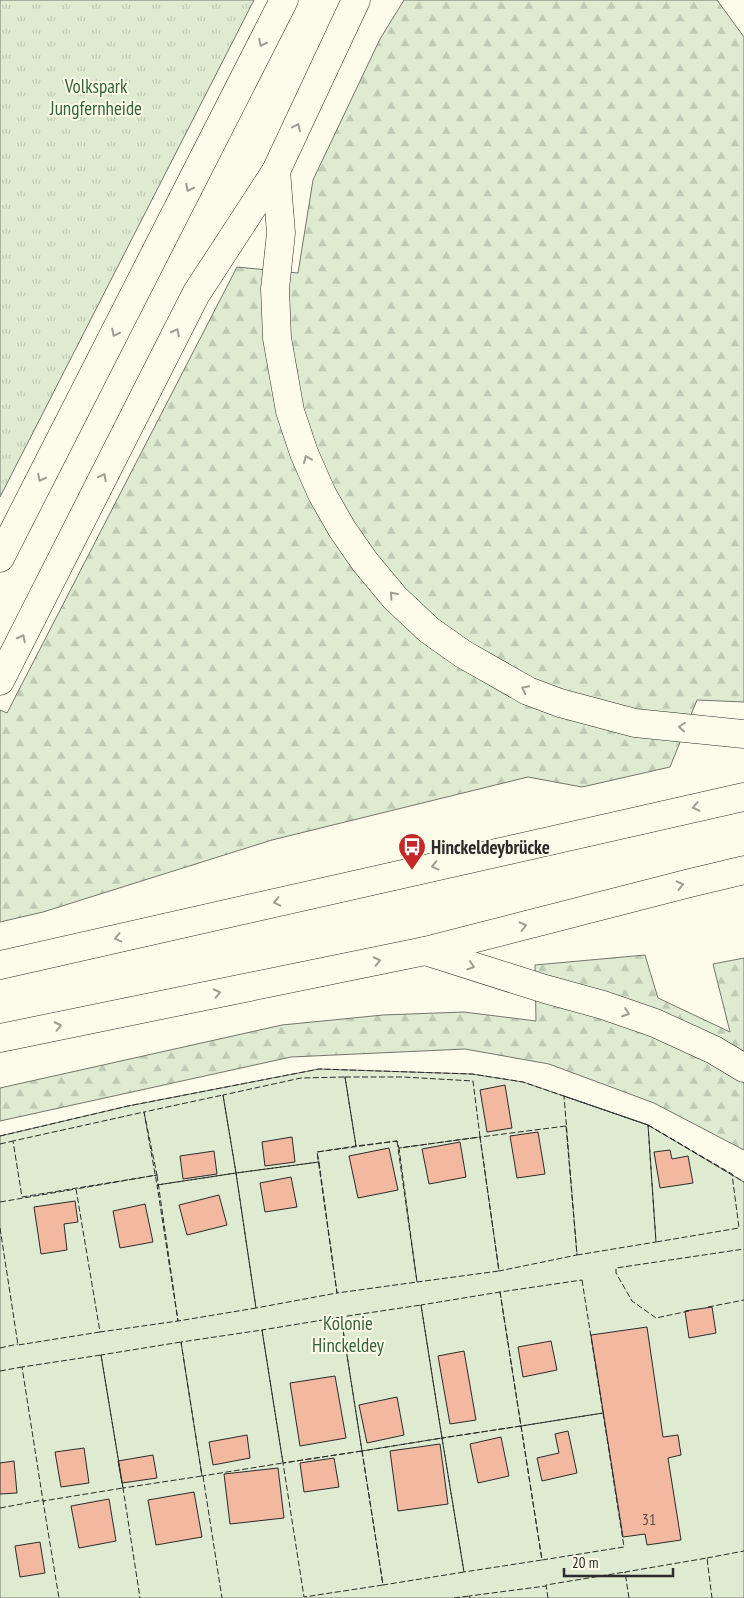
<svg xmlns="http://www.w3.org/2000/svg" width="744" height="1598" font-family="'PT Sans Narrow',sans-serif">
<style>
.grass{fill:url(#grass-tufts);stroke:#74746e}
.forest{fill:url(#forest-firs);stroke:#74746e}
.garden{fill:#deebd1;stroke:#74746e}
.building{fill:#f2b8a0;stroke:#2b2b2b}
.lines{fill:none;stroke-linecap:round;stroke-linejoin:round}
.highway-casing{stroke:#2b2b2b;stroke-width:29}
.highway{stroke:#fdfbea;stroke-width:28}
.fence{stroke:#2b2b2b;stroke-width:1;stroke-dasharray:6 2.5;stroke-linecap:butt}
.oneway{stroke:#9e9d94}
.labels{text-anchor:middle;stroke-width:4;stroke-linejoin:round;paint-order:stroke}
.number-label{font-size:16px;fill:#5d4e48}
.park-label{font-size:19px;fill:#34623c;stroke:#fdfbea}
.poi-label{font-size:19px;font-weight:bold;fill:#2b2b2b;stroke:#fdfbea;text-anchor:start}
</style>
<defs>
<pattern id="grass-tufts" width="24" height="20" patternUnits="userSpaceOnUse" patternTransform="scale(1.25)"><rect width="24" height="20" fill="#deebd1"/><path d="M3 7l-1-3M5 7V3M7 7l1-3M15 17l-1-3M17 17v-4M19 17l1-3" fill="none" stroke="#bfcab4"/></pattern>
<pattern id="forest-firs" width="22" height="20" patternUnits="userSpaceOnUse" patternTransform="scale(1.25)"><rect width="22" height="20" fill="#deebd1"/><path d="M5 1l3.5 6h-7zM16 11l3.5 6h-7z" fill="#bfcab4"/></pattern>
</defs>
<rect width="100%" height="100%" fill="#fdfbea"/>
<!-- grass -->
<polygon class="grass" points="0,0 254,0 0,497"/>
<!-- forest -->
<g class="forest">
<polygon points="404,0 717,0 744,37 744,702 697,700 670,767 582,787 528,777 272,840 43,912 0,922 0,710 7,713 237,267 298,273 313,180 380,39"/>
<polygon points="645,955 658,998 730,1032 713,964 744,958 744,1150 654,1103 549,1064 465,1049 291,1057 0,1121 0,1088 282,1025 383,1015 464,1012 536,1021 535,965"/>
</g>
<!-- garden -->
<polygon class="garden" points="319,1069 472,1074 523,1082 648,1125 744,1182 744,1598 0,1598 0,1136 128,1106"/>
<!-- building -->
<g class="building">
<polygon points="505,1085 512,1128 487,1132 480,1090"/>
<polygon points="538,1132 545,1174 517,1178 510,1136"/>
<polygon points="292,1137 295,1162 265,1166 262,1142"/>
<polygon points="460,1142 466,1177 429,1184 422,1149"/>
<polygon points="389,1148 398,1190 358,1198 349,1156"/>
<polygon points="670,1150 672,1159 688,1156 693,1183 660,1188 654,1152"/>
<polygon points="214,1151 217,1174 183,1179 180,1156"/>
<polygon points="291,1177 297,1207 265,1212 260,1183"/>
<polygon points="219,1195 227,1225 187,1235 179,1205"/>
<polygon points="75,1201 78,1222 64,1224 67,1250 41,1254 34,1207"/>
<polygon points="145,1204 153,1242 120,1248 113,1211"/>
<polygon points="712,1307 716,1333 689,1338 685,1311"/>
<polygon points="647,1327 663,1437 678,1435 681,1455 668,1458 681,1540 647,1545 645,1534 623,1537 591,1335"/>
<polygon points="551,1341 557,1370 523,1377 518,1347"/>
<polygon points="464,1351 476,1420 450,1424 438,1356"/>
<polygon points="335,1376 346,1438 300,1446 290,1383"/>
<polygon points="397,1397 404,1435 367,1443 359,1405"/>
<polygon points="568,1431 577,1473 542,1481 537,1458 559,1453 555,1434"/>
<polygon points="247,1435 250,1458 213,1465 209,1442"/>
<polygon points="501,1437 509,1476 478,1483 470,1444"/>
<polygon points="440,1444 448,1504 398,1511 390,1451"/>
<polygon points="84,1448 89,1483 61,1487 55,1452"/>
<polygon points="153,1455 157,1478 122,1483 118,1461"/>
<polygon points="334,1458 339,1487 304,1492 300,1463"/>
<polygon points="14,1461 17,1493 0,1494 0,1463"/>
<polygon points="278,1468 284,1518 230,1524 224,1474"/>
<polygon points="194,1492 202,1537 156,1545 148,1500"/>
<polygon points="109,1499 116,1541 79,1548 71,1506"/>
<polygon points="40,1542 45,1573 20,1577 15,1546"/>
</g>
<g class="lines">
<defs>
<g id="highway">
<polyline points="276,171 281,233 275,289 277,338 290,411 304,453 322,494 342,529 365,562 395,598 429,630 463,654 528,691 560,703 635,723 744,734"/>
<polyline points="0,558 284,0"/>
<polyline points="0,681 196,294 276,171 356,0"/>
<polyline points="425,951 545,989 603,1005 655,1023 714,1050 744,1068"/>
<polyline points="0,965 744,797"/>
<polyline points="0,1038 425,951 690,883 744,870"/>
</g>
</defs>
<!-- highway casing -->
<use href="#highway" class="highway-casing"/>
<!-- highway -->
<use href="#highway" class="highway"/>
<!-- fence -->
<g class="fence">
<polygon points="345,1077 356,1146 317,1152 319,1162 236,1173 223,1095 301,1078"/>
<polygon points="345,1077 403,1077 473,1081 480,1137 399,1148 397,1141 356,1146"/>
<polygon points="223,1095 236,1173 157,1185 144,1112"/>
<polygon points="564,1096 648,1125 656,1242 577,1255"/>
<polygon points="144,1112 157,1175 22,1197 13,1141"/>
<polygon points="648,1125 732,1174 739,1228 656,1242"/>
<polygon points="566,1126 577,1255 499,1271 480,1137"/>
<polyline points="0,1136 128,1106 319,1069 472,1074 523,1082 648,1125 744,1182"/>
<polygon points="480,1137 499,1271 417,1282 399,1148"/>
<polygon points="397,1141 417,1282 337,1293 317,1152"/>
<polyline points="0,1144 13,1141"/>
<polygon points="319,1162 337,1293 256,1308 236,1173"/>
<polygon points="236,1173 256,1308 178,1321 157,1185"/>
<polygon points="157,1175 178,1321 100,1332 76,1189"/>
<polyline points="0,1202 76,1189"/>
<polyline points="0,1228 18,1345 100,1332"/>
<polygon points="582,1280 603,1413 521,1426 500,1292"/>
<polygon points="500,1292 521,1426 442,1438 421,1305"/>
<polygon points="421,1305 442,1438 362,1451 341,1317"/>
<polyline points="708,1307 744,1300"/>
<polyline points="689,1311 656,1318 632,1301 616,1273 616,1268 744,1249"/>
<polygon points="341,1317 362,1451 283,1463 262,1330"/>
<polygon points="262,1330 283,1463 202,1476 181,1342"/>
<polygon points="181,1342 202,1476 123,1488 101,1355"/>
<polyline points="0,1348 18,1344"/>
<polygon points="101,1355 123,1488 43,1501 22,1367"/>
<polyline points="0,1371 22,1367 22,1369"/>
<polygon points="603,1413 624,1547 542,1560 521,1426"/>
<polygon points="521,1426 542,1560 464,1572 442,1438"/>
<polygon points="442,1438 464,1572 383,1585 362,1451"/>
<polygon points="362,1451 383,1585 304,1597 283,1463"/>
<polyline points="203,1476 222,1598"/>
<polyline points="124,1488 123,1488 140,1598"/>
<polyline points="45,1501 43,1501 59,1598"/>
<polyline points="0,1508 43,1500"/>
<polyline points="707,1558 744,1551"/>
<polyline points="454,1598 469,1596 470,1598 469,1596 546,1586"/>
<polyline points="548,1598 546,1585 625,1572 625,1573"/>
<polyline points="629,1598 625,1572 707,1558 712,1598"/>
</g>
</g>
<!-- one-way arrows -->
<defs><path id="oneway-chevron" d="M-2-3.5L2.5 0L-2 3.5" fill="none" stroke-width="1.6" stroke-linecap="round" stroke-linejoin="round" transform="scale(1.25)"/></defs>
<g class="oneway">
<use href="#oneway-chevron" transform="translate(262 43) rotate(117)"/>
<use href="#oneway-chevron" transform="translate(297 127) rotate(-65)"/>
<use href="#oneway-chevron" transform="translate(189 188) rotate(117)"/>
<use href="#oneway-chevron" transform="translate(176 332) rotate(-63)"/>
<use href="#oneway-chevron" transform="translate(115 333) rotate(117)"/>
<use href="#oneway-chevron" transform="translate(307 459) rotate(-113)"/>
<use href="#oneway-chevron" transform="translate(103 477) rotate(-63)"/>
<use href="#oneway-chevron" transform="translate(41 478) rotate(117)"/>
<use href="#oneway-chevron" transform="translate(393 595) rotate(-132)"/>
<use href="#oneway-chevron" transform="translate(22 638) rotate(-63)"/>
<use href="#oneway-chevron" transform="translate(525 689) rotate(-154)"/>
<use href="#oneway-chevron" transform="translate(682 727) rotate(-175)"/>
<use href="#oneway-chevron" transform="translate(696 807) rotate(168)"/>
<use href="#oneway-chevron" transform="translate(435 866) rotate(167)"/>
<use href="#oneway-chevron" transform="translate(680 885) rotate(-14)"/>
<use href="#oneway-chevron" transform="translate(277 902) rotate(167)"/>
<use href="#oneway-chevron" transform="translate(523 926) rotate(-14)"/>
<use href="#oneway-chevron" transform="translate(118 938) rotate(167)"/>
<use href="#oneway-chevron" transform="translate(377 961) rotate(-12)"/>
<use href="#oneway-chevron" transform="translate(471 966) rotate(18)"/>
<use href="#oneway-chevron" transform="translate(217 993) rotate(-12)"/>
<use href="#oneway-chevron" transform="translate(626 1013) rotate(20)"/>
<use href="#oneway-chevron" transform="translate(58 1026) rotate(-12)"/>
</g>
<!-- icons -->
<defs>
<symbol id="bus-pin" viewBox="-11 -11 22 30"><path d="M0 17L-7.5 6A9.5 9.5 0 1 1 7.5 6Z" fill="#c62828" stroke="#fdfbea"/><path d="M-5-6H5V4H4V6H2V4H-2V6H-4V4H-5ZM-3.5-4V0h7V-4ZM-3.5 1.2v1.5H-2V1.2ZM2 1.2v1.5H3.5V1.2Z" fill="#fff"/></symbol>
</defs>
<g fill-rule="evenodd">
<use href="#bus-pin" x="396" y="831" width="32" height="43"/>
</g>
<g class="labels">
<!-- number labels -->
<g class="number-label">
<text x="649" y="1525">31</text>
</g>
<!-- park labels -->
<g class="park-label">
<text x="96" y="93">Volkspark<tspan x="96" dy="22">Jungfernheide</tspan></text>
<text x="348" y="1330">Kolonie<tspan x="348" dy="22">Hinckeldey</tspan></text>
</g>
<!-- poi labels -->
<g class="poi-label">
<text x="431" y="854">Hinckeldeybrücke</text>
</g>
</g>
<!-- scale -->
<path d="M564 1568v8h109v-8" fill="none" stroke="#2b2b2b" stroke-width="2.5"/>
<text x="572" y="1568" font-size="15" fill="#2b2b2b" stroke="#fdfbea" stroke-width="4" paint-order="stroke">20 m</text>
</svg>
